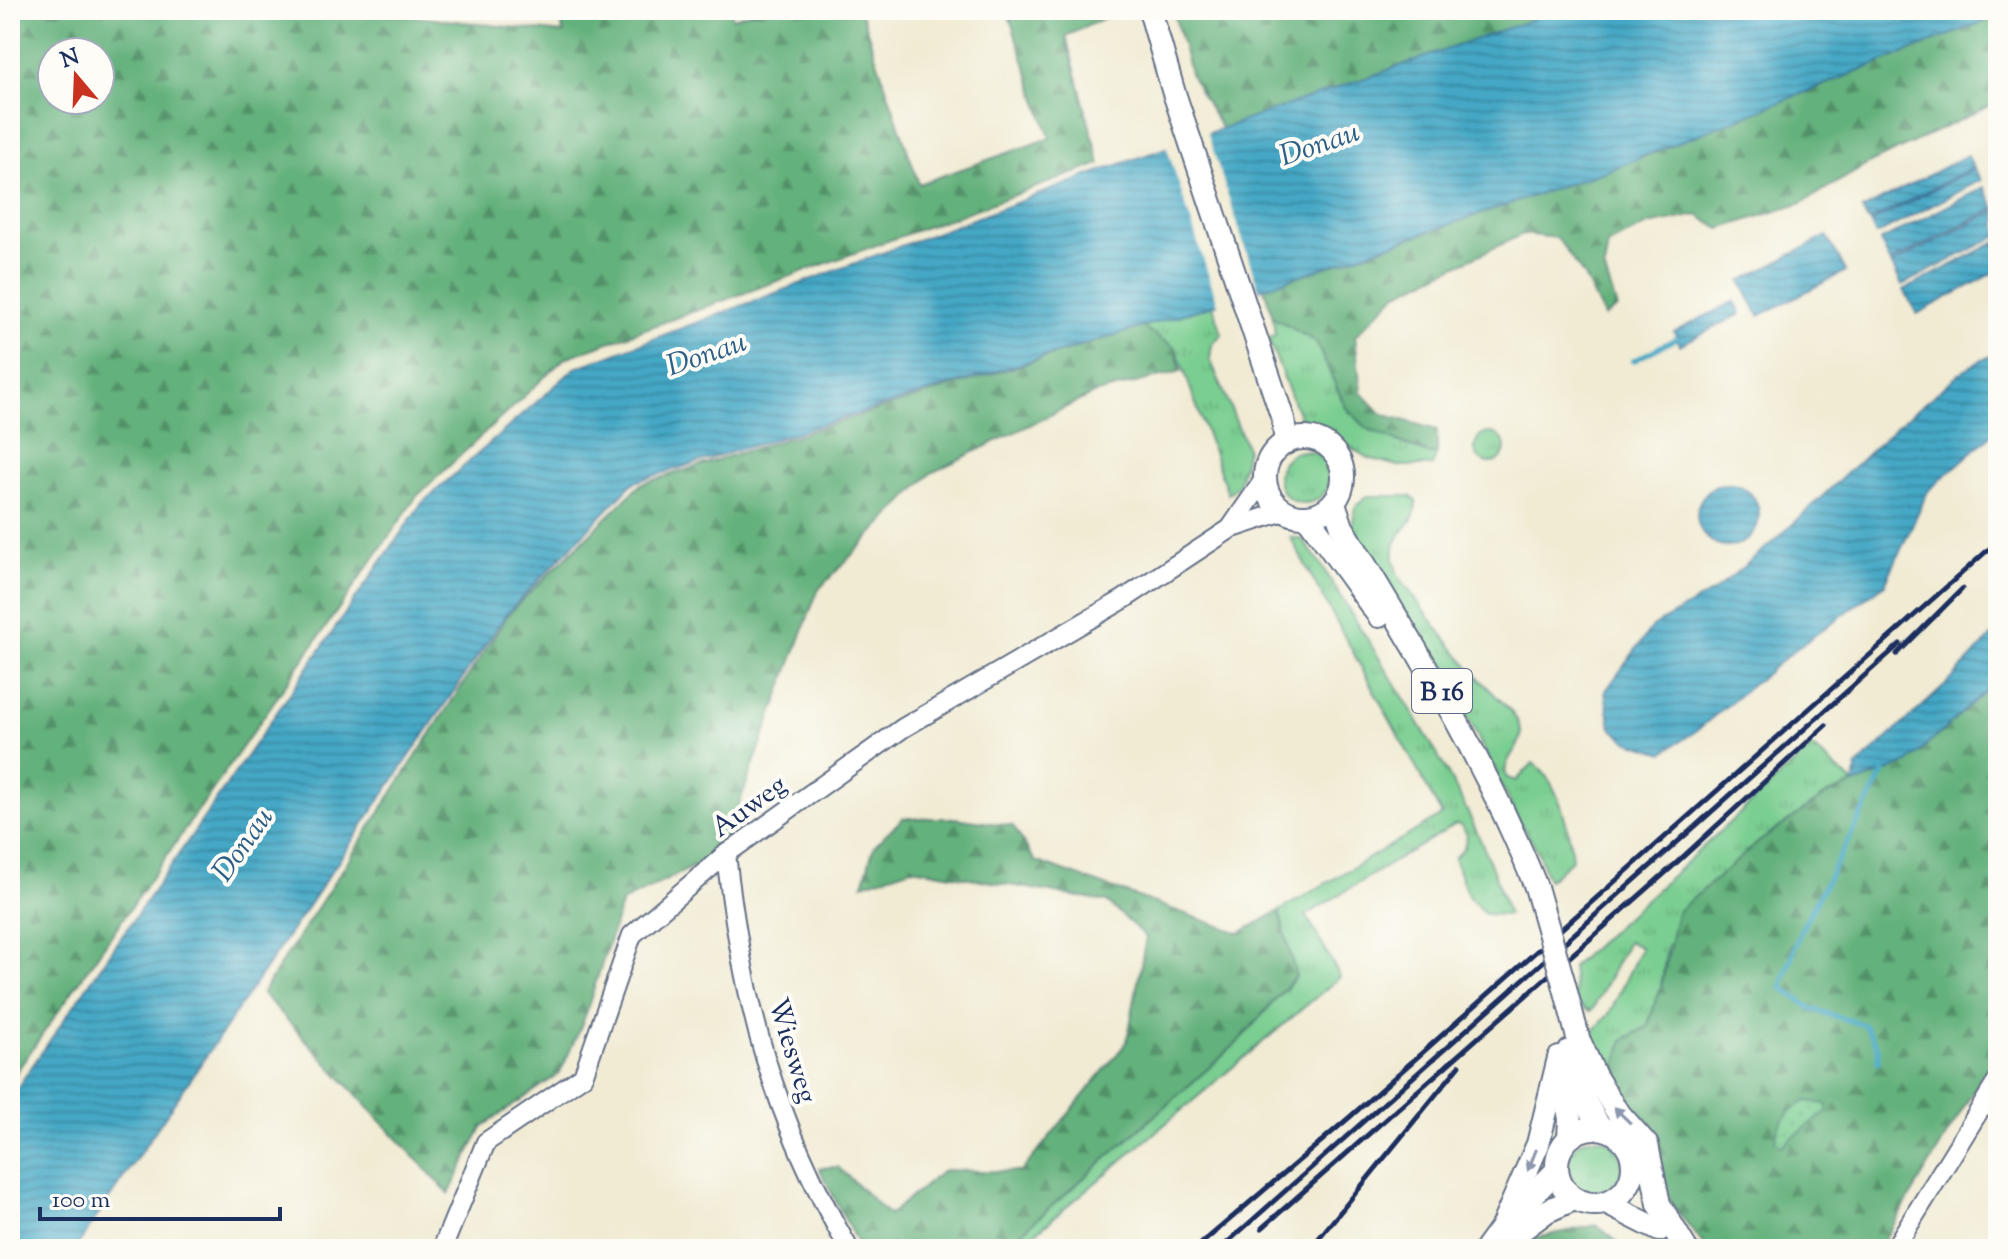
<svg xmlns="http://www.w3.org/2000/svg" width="2008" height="1259" font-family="'Sorts Mill Goudy',serif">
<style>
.grass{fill:url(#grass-tufts);stroke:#4a7e78;stroke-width:2}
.forest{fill:url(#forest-firs);stroke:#3f706c;stroke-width:2;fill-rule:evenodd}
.park{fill:url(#park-dots);stroke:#4a7e78;stroke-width:2}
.water{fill:url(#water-rules);stroke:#306b92;stroke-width:2}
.pier{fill:#f1ebd3}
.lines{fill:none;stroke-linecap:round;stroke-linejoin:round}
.stream{stroke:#45a7c5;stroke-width:5}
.minor-casing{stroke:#667187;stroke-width:22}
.major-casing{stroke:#667187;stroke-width:26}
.minor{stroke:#fff;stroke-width:18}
.major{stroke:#fff;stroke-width:22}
.rail{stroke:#1b2f5e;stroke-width:5}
.major-bridge-casing{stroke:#667187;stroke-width:26;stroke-linecap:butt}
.major-bridge{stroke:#fff;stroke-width:22}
.oneway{fill:#8d97ae}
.labels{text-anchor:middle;stroke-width:8;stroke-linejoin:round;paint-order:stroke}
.shield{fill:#fdfcf7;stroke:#5f6c8c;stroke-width:2}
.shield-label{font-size:26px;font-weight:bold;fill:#1b2f5e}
.street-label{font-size:28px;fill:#1b2f5e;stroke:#fdfcf7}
.water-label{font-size:30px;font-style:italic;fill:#2c5f87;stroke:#fdfcf7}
</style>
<defs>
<pattern id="grass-tufts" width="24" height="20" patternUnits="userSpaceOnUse" patternTransform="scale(2)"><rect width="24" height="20" fill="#7ace91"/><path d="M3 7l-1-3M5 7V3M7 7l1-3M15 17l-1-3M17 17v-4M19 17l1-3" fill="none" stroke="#69b17f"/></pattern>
<pattern id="forest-firs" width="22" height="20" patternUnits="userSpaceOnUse" patternTransform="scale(2)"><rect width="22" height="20" fill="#63b17b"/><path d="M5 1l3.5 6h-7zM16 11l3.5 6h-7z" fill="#519068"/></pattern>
<pattern id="park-dots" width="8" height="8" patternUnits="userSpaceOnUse" patternTransform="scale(2)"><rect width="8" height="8" fill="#7ace91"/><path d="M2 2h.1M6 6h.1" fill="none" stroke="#69b17f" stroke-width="1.8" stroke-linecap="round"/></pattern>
<pattern id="water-rules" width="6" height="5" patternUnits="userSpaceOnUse" patternTransform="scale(2)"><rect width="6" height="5" fill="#45a7c5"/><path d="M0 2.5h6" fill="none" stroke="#3988a3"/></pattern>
</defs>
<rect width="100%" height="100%" fill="#fdfcf7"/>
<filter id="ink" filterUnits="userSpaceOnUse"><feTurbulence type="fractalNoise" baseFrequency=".0125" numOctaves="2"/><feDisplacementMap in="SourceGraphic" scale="16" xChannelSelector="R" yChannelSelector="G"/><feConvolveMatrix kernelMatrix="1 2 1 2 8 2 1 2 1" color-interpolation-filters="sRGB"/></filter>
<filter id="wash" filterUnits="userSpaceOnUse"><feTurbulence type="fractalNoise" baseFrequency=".006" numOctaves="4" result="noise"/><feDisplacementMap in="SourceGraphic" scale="32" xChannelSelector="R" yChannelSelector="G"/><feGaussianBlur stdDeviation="1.8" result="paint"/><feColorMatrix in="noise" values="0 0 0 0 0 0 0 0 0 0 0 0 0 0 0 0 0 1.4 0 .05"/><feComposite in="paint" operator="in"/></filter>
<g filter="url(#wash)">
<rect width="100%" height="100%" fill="#f1ebd3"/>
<!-- grass -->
<g class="grass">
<polygon points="1213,305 1222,334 1212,344 1210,359 1247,448 1239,484 1228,494 1176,348 1142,327"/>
<polygon points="1273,317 1316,342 1346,408 1368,429 1428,454 1437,453 1432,466 1398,466 1368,458 1299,416 1268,338 1275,335"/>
<circle cx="1490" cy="448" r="15"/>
<circle cx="1304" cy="477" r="26"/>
<path d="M1368,496H1410L1416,501C1419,532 1381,529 1398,575C1429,617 1459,659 1496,696C1505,705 1519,718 1521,731C1523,748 1502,757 1506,777L1516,781L1533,763C1559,780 1570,831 1572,860L1548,880L1537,849L1519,822L1472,725L1352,531L1355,507Z"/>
<path d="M1290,537L1302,539L1320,563C1387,675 1471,788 1508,915L1485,914L1468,896L1454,858L1464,848L1467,835L1462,826L1456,824L1306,915L1340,977L1020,1246V1234L1237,1043L1296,977L1279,911L1442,815Z"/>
<polygon points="1812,747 1854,784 1826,795 1667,946 1661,987 1647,1028 1623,1040 1611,1084 1590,1044 1593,1032 1609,1014 1641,948 1628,941 1593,1009 1589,1011 1576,1004 1572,967"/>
<circle cx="1595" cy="1165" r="27"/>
</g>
<!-- forest -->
<g class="forest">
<path d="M10,10H353L563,33L560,10H730L733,18L757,10H860L919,184L1050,138L1007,10H1114L1115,13L1066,36L1100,164L565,358L417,496L10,1081ZM100,52V100H52V52Z"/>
<polygon points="1173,10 1559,10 1223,131 1191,76"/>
<polygon points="1998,16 1998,102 1872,162 1802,203 1720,229 1697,215 1648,225 1608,244 1604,268 1617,308 1604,317 1584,276 1557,238 1523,234 1396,294 1355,336 1361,392 1382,414 1437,430 1437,453 1428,454 1368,429 1346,408 1316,342 1273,317 1264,288 1606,171"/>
<polygon points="1142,327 1176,348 1181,371 1093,394 931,473 818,590 721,853 622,902 584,1019 560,1073 482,1127 449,1194 262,993 510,612 641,484"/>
<polygon points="1998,679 1998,1050 1879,1249 1707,1249 1671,1203 1663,1184 1660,1150 1654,1132 1611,1084 1623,1040 1647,1027 1661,987 1677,912 1760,841 1826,795 1908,763"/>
<polygon points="903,818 954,818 1013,826 1035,861 1240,933 1279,911 1296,976 1237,1043 1020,1234 1020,1246 1016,1249 860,1249 819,1168 838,1167 889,1215 944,1170 1021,1172 1127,1042 1146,937 1107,902 912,868 863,884 874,846"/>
<polygon points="1596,1225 1627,1249 1529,1249 1536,1238"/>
</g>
<!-- park -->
<path class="park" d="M1806,1101L1826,1104L1828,1111L1781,1146L1775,1142C1778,1121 1788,1111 1806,1101Z"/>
<!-- water -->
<g class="water">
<polygon points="1559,10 1998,10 1998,16 1606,171 1213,305 634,482 507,613 75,1249 10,1249 10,1098 421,504 575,368 1109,168"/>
<polygon points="1967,155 1973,167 1868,222 1862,210"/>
<polygon points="1974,168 1981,180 1876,235 1870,223"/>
<polygon points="1984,187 1995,208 1890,262 1880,241"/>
<polygon points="1996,210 1998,236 1902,285 1891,264"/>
<polygon points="1827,236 1846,271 1759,316 1741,281"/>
<polygon points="1998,241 1998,271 1917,314 1904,290"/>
<polygon points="1735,301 1741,314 1680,345 1674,332"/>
<polygon points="1998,352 1998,429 1928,491 1885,584 1796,649 1696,731 1663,753 1629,742 1611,728 1605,692 1652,627 1714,591 1779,537 1897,426 1965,369"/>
<circle cx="1728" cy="515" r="31"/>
<polygon points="1998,629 1998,679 1908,763 1854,784 1857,766 1950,681"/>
</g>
<!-- pier -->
<polygon class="pier" points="1207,132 1260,293 1219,307 1166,145"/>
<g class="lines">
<!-- stream -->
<g class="stream">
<polyline points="1633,361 1677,338"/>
<polyline points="1878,1062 1878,1048 1864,1025 1812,1009 1781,987 1801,930 1884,772"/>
</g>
</g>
</g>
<g filter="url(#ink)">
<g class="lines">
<defs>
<g id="minor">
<polyline points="1230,529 1265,478"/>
<path d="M726,854C743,1004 773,1117 849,1249"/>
<polyline points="442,1249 486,1142 583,1076 632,935 726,854 903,728 1124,599 1230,529 1284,511"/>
<polyline points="1894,1249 1998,1080"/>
</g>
<g id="major">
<polyline points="1150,10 1173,90 1283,419 1286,443"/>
<circle cx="1304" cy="477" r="39"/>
<path d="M1334,503L1342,527C1414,646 1484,757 1536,887"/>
<polyline points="1307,516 1379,616"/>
<polyline points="1564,984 1578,1038 1595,1076 1616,1110 1647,1145 1659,1204 1686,1249"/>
<polyline points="1570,1051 1585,1101 1600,1128"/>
<polyline points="1560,1062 1570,1119 1569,1137"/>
<circle cx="1595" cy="1166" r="38"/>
<polyline points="1606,1203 1659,1230"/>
<polyline points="1508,1221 1557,1170"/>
<polyline points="1486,1249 1502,1227 1538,1144 1559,1058"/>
<polyline points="1496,1249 1547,1211 1574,1199"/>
</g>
</defs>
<!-- minor casing -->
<use href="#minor" class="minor-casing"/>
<!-- major casing -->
<use href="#major" class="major-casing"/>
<!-- minor -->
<use href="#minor" class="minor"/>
<!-- major -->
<use href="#major" class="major"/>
<!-- rail -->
<g class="rail">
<polyline points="1897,654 1962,589"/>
<polyline points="1262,1228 1673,866 1826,725"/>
<polyline points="1195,1249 1351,1116 1998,541"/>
<polyline points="1220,1249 1900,644"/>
<polyline points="1310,1249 1460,1065"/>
</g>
<defs>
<polyline id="major-bridge" points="1536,887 1564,984"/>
</defs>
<!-- major-bridge casing -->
<use href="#major-bridge" class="major-bridge-casing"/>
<!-- major-bridge -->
<use href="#major-bridge" class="major-bridge"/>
</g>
<!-- one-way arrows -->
<defs><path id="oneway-solid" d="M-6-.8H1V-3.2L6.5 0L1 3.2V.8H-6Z" transform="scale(2)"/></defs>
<g class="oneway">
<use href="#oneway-solid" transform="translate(1622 1115) rotate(-136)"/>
<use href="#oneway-solid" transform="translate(1532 1160) rotate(112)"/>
</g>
</g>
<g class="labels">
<!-- shield labels -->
<rect class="shield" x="1412" y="669" width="60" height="44" rx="6"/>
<g class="shield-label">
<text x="1442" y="700">B 16</text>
</g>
<!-- street labels -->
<g class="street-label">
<text transform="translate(748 805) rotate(-36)" y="10">Auweg</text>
<text transform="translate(794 1050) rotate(73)" y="10">Wiesweg</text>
</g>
<!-- water labels -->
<g class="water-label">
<text transform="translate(1319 143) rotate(-19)" y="10">Donau</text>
<text transform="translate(706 353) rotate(-19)" y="10">Donau</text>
<text transform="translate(242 844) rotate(-55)" y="10">Donau</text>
</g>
</g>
<!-- margin -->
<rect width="2008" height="1259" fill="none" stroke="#fdfcf7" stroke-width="40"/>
<!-- north arrow -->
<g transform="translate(76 76) rotate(341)"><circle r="38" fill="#fdfcf7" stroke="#a3aaba" stroke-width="2"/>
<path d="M0-6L14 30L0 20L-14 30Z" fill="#c8321e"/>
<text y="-12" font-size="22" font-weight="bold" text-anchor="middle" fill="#1b2f5e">N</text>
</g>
<!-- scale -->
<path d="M40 1207v12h240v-12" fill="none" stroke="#1b2f5e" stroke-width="4"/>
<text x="52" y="1207" font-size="24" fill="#1b2f5e" stroke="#fdfcf7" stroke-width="6" paint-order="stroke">100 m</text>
</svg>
